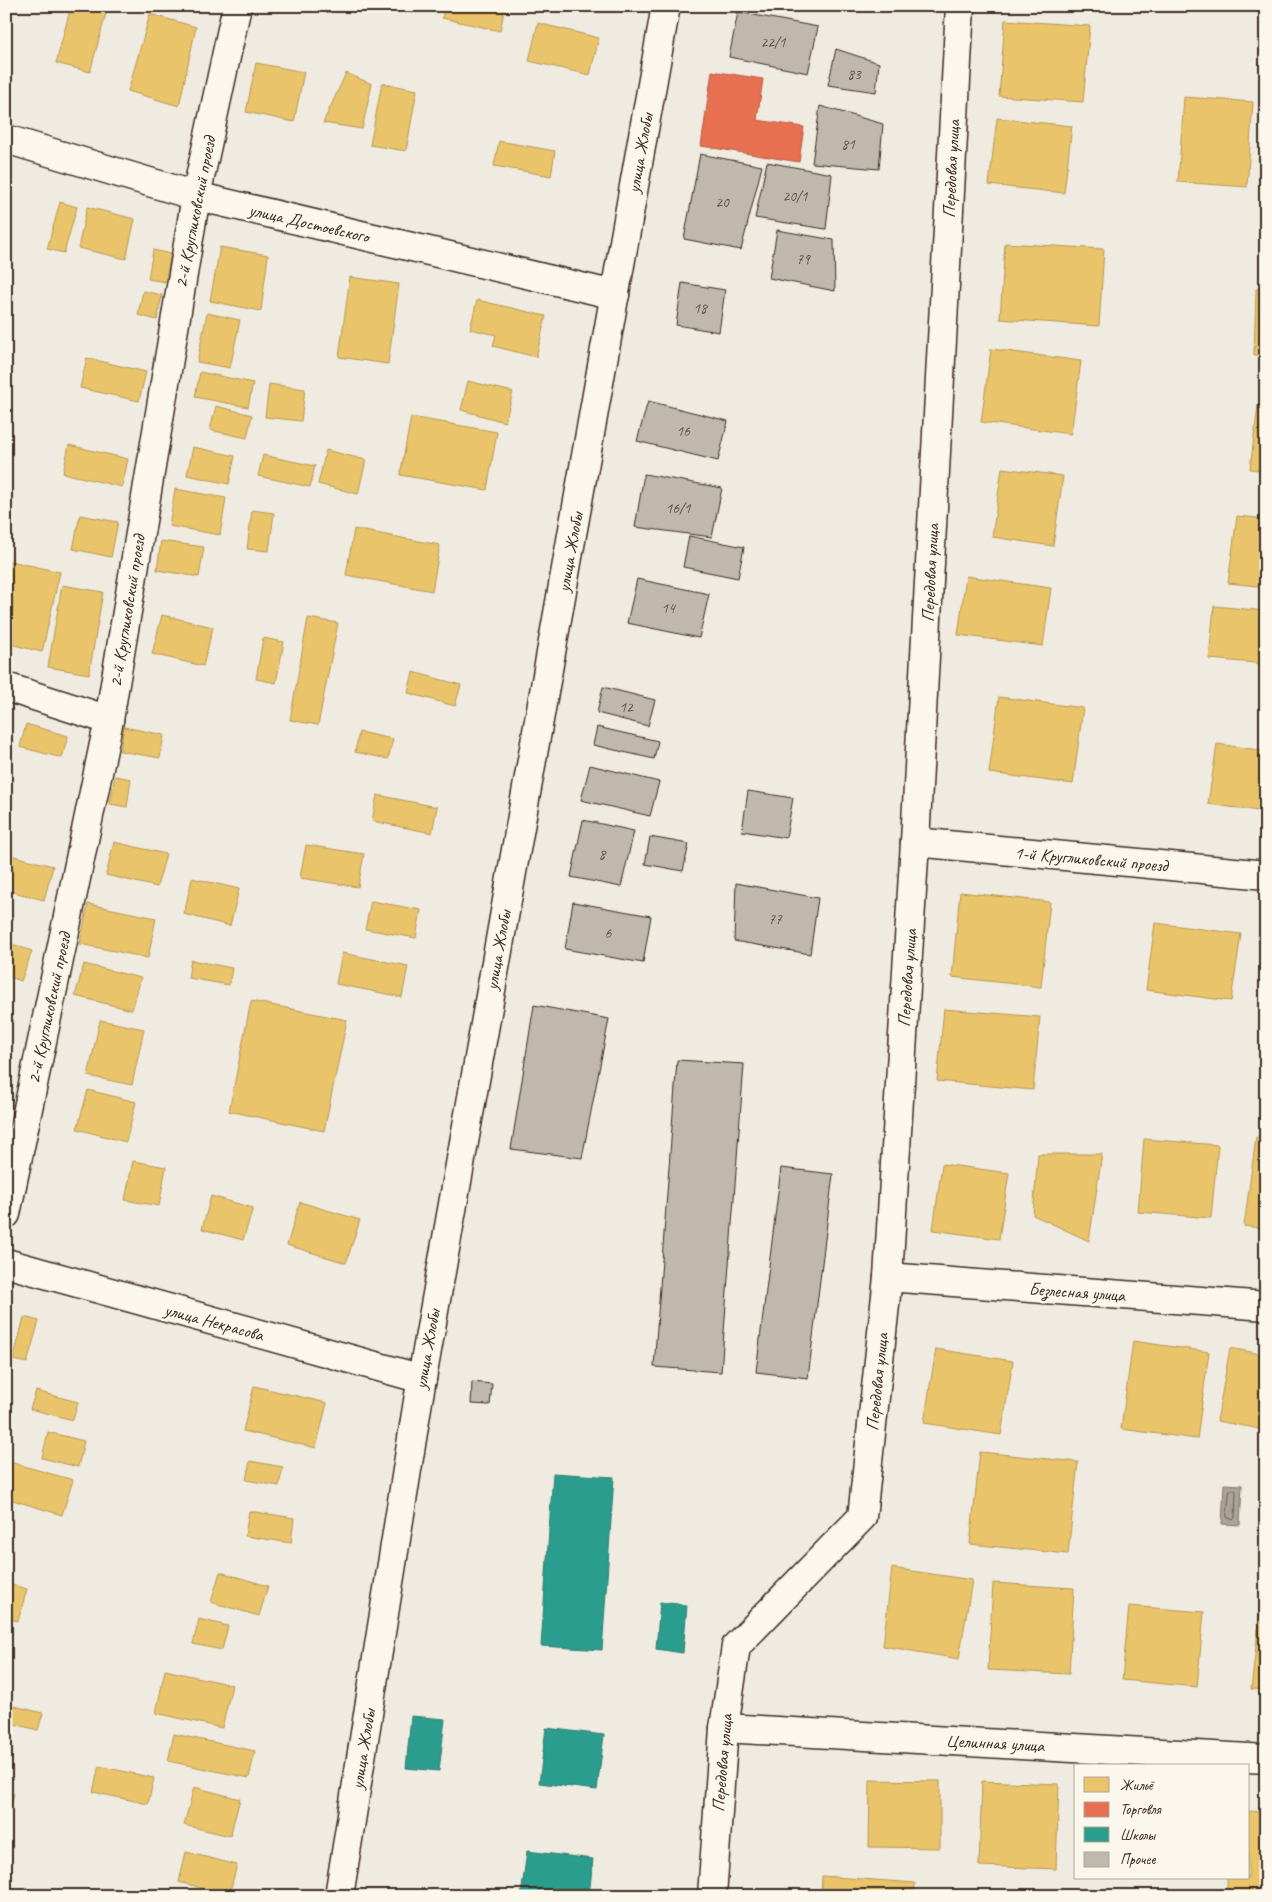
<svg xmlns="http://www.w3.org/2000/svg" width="1272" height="1902" font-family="Caveat,sans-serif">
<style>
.water{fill:#aca397;stroke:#7f7367}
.homes{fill:#e9c46a;stroke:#b59653}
.shops{fill:#e76f51;stroke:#b35a42}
.schools{fill:#2a9d8f;stroke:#2f7a6d}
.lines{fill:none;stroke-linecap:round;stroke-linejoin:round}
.shore{stroke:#685a4e;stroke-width:1}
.building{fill:#c0b8ad;stroke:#3b2a1e}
.minor-casing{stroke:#3b2a1e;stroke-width:31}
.tertiary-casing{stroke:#3b2a1e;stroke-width:31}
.minor{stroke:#fbf7ec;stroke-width:28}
.tertiary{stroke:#fbf7ec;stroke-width:28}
.labels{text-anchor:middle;stroke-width:5;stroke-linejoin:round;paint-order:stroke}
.number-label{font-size:15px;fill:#5c4e42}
.street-label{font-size:18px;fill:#3b2a1e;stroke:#fbf7ec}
</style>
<rect width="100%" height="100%" fill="#f0ebe0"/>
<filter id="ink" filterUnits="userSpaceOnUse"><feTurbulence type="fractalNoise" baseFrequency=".02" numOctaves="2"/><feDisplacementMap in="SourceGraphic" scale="10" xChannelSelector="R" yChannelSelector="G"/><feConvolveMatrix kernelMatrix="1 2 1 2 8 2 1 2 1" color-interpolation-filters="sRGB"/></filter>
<g filter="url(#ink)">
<!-- water -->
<polygon class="water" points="1224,1484 1242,1485 1240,1525 1222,1524"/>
<!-- homes -->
<g class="homes">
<polygon points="71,6 108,6 90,72 56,63"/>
<polygon points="445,6 505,6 500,31 442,18"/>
<polygon points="150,14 196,27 179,106 128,91"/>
<polygon points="1005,20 1090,26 1083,102 999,96"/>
<polygon points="538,23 599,38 590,75 529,61"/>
<polygon points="256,63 304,72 294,122 246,112"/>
<polygon points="346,73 372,84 362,129 323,123"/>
<polygon points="382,83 417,90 406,151 370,145"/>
<polygon points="1184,97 1253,102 1247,187 1178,182"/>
<polygon points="997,118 1072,126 1064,193 989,185"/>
<polygon points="499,141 555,151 551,176 494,166"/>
<polygon points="60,202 77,207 64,253 47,249"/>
<polygon points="87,207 135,219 126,259 78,248"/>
<polygon points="1005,243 1104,249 1099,326 1000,319"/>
<polygon points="220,247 268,255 261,311 210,301"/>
<polygon points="153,250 171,254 165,282 148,279"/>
<polygon points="350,277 399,284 388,364 339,357"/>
<polygon points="1256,289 1266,289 1266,355 1254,355"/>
<polygon points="143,291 162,295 157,320 138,315"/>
<polygon points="477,300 546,316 536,357 493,346 496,335 470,329"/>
<polygon points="207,313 240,320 230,368 197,362"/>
<polygon points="991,349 1081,361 1071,434 981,422"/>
<polygon points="87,358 146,372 139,401 80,388"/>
<polygon points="200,372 253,383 248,407 195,397"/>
<polygon points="468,381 513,392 505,422 461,410"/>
<polygon points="269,384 305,389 301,421 265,417"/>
<polygon points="1258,405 1266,405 1266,471 1250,469"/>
<polygon points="216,406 252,415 247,438 210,430"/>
<polygon points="411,417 497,432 487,490 400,475"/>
<polygon points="69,445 128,459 122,487 63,473"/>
<polygon points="193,447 235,456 229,484 187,475"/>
<polygon points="326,450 366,460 358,494 318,484"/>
<polygon points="263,455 315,466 310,487 258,476"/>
<polygon points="1002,468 1063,476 1053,546 992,537"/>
<polygon points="175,489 226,498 220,535 169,526"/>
<polygon points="252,510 274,513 269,551 247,549"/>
<polygon points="80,515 118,522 111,557 73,549"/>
<polygon points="1237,516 1266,519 1266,587 1228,583"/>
<polygon points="354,529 440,545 432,591 346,575"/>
<polygon points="161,541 204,547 199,577 157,570"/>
<polygon points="6,560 60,572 42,652 6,643"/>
<polygon points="966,576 1051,588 1043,646 958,635"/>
<polygon points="62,585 103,592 89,674 48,667"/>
<polygon points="1214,606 1266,611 1266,664 1209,659"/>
<polygon points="162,615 213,627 203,666 152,654"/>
<polygon points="308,618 338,623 318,725 290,720"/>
<polygon points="263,638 284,642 276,683 256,679"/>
<polygon points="413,672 461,685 455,706 408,693"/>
<polygon points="999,697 1083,708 1073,784 989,773"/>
<polygon points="26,724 68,736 62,758 20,747"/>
<polygon points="124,727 164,735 160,758 120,751"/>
<polygon points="359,732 393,739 388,759 355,752"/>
<polygon points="1217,744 1266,751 1266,812 1208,804"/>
<polygon points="115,776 131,779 127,807 110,804"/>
<polygon points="377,795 437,807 432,833 372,821"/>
<polygon points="114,842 166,854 157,887 106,875"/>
<polygon points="306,845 364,854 358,887 300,878"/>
<polygon points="6,854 53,866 44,900 6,890"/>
<polygon points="192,878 239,889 230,926 184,914"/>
<polygon points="960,892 1050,902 1041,987 952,977"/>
<polygon points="371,901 421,910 416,938 365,929"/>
<polygon points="88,904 156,918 148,958 80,944"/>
<polygon points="1155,923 1241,934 1231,1001 1146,990"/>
<polygon points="6,942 32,951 21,981 6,976"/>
<polygon points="342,953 408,966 402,997 336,984"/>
<polygon points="191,960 232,968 229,985 188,978"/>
<polygon points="84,964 141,978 132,1010 75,996"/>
<polygon points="251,1001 347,1020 324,1131 229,1111"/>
<polygon points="944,1009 1040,1017 1033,1090 937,1081"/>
<polygon points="100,1020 144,1029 132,1085 88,1076"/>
<polygon points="88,1090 136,1102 126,1142 77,1129"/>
<polygon points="1256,1137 1266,1138 1266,1229 1244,1226"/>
<polygon points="1144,1139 1218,1145 1211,1218 1138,1212"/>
<polygon points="1038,1154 1102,1154 1089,1241 1033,1215"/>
<polygon points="133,1161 166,1167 159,1206 125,1200"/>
<polygon points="942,1164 1009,1173 999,1239 933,1230"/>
<polygon points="211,1196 253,1208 243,1240 202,1229"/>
<polygon points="300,1202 360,1220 346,1263 287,1245"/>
<polygon points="24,1317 39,1321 27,1363 13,1360"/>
<polygon points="1133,1341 1209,1352 1197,1439 1121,1429"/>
<polygon points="1230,1348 1266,1355 1266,1430 1217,1421"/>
<polygon points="936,1349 1013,1361 1001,1435 924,1423"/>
<polygon points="254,1386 327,1403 316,1448 243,1431"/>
<polygon points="36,1391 78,1402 73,1420 30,1409"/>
<polygon points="48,1432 84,1441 78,1467 42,1458"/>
<polygon points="980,1452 1078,1462 1068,1554 970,1544"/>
<polygon points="6,1461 73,1480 62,1515 6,1498"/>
<polygon points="250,1461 283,1467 279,1486 246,1480"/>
<polygon points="249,1511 294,1518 291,1543 245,1536"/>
<polygon points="892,1568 972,1580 959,1659 883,1646"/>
<polygon points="220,1572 268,1586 259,1616 211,1602"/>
<polygon points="6,1583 27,1589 18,1621 6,1618"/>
<polygon points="993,1583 1074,1588 1069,1674 988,1670"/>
<polygon points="1129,1606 1204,1612 1197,1687 1122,1680"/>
<polygon points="1260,1612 1266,1612 1266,1690 1251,1689"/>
<polygon points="199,1619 228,1626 222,1650 193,1644"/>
<polygon points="165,1670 232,1685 222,1728 156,1713"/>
<polygon points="6,1704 43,1713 38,1730 6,1722"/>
<polygon points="174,1734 255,1751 249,1778 168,1761"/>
<polygon points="99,1766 154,1778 148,1804 93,1792"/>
<polygon points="870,1780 940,1781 940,1848 869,1847"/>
<polygon points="982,1781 1059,1784 1056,1869 979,1866"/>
<polygon points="194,1787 240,1799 230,1836 184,1825"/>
<polygon points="6,1792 14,1794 7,1817 6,1817"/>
<polygon points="1248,1811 1266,1812 1266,1896 1227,1896 1227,1878 1248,1878"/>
<polygon points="186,1852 237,1865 229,1895 179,1882"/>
<polygon points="822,1876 915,1883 914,1896 821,1896"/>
</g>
<!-- shops -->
<polygon class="shops" points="712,71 763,79 757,120 804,127 799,162 701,146"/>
<!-- schools -->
<g class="schools">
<polygon points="553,1473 614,1477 602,1650 541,1646"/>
<polygon points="660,1602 687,1605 683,1653 656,1649"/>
<polygon points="411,1716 445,1719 439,1771 406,1768"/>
<polygon points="546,1728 604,1735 597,1790 539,1783"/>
<polygon points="527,1851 593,1859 589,1896 521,1896"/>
</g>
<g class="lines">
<!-- shore -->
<polygon class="shore" points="1230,1490 1235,1490 1236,1492 1235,1518 1233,1520 1227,1517"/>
</g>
<!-- building -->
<g class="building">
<polygon points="738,12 818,27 808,73 729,57"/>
<polygon points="836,49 879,63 876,92 828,85"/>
<polygon points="820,106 883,124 879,169 812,163"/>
<polygon points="700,154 762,166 741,250 684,239"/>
<polygon points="767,162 832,174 826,229 755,218"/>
<polygon points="777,230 834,240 835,291 769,278"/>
<polygon points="682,283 725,290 719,332 676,325"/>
<polygon points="648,401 728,421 718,461 637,441"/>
<polygon points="644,474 722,488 712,537 635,527"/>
<polygon points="689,536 744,547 738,578 683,567"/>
<polygon points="637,579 709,594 699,638 627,623"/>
<polygon points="603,687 655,700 648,726 597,713"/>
<polygon points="597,727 658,741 654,759 593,745"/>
<polygon points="590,765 659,782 650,816 581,800"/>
<polygon points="748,791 793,798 786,838 742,831"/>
<polygon points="583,820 634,831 621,887 571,877"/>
<polygon points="650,837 689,844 683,871 645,864"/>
<polygon points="736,883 818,898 810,954 734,941"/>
<polygon points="573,902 651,916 643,963 565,949"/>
<polygon points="534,1005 609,1019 582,1158 511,1149"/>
<polygon points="677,1060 744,1064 721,1372 654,1367"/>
<polygon points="781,1168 833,1174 808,1378 756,1372"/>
<polygon points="472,1382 492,1384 490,1405 471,1404"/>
</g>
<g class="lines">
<defs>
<g id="minor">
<polyline points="6,139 196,196 615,295"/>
<polyline points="6,687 109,720"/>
<polyline points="915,842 1266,875"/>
<polyline points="6,1214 109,720 196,196 237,6"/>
<polyline points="6,1263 422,1379"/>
<polyline points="888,1277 1266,1306"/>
<polyline points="724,1728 1266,1759"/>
<polyline points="712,1896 724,1728 736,1646 862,1517 888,1277 915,842 960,6"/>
</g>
<polyline id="tertiary" points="339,1896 418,1401 666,6"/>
</defs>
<!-- minor casing -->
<use href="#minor" class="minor-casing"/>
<!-- tertiary casing -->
<use href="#tertiary" class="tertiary-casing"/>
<!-- minor -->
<use href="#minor" class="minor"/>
<!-- tertiary -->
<use href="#tertiary" class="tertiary"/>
</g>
</g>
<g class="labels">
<!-- number labels -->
<g class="number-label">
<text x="773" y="47">22/1</text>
<text x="854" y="79">83</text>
<text x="848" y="149">81</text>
<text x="795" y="201">20/1</text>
<text x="722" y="207">20</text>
<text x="803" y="264">79</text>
<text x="700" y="313">18</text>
<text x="683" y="436">16</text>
<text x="678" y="513">16/1</text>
<text x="668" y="613">14</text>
<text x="626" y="712">12</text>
<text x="602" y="859">8</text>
<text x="775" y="924">77</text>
<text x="608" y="938">6</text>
</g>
<!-- street labels -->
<g class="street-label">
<text transform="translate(640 153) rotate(-80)" y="6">улица Жлобы</text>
<text transform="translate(951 169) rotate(-87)" y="6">Передовая улица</text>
<text transform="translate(195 212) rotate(-79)" y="6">2-й Кругликовский проезд</text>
<text transform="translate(309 223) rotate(13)" y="6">улица Достоевского</text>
<text transform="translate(570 552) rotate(-80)" y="6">улица Жлобы</text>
<text transform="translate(930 573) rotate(-87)" y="6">Передовая улица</text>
<text transform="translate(127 611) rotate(-81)" y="6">2-й Кругликовский проезд</text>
<text transform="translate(1091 859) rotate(5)" y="6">1-й Кругликовский проезд</text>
<text transform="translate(498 950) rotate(-80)" y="6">улица Жлобы</text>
<text transform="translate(907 978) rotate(-86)" y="6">Передовая улица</text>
<text transform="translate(49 1008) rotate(-78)" y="6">2-й Кругликовский проезд</text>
<text transform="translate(1077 1292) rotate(4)" y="6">Безлесная улица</text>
<text transform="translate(214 1322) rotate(15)" y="6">улица Некрасова</text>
<text transform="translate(427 1349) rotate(-80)" y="6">улица Жлобы</text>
<text transform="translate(877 1382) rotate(-84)" y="6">Передовая улица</text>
<text transform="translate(995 1743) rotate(3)" y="6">Целинная улица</text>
<text transform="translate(363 1749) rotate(-81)" y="6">улица Жлобы</text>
<text transform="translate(722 1763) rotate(-85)" y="6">Передовая улица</text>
</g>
</g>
<!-- margin -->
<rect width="1272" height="1902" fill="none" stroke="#fbf7ec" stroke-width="25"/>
<rect x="12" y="12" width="1247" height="1877" fill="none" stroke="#3b2a1e" stroke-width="2" filter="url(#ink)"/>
<!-- legend -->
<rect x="1074" y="1764" width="175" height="115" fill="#fbf7ec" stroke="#aea59a"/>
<rect x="1084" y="1777" width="25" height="15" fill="#e9c46a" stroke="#aea59a"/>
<text x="1120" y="1790" font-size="15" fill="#3b2a1e">Жильё</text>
<rect x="1084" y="1802" width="25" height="15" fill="#e76f51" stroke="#aea59a"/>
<text x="1120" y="1814" font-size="15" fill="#3b2a1e">Торговля</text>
<rect x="1084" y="1827" width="25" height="15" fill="#2a9d8f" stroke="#aea59a"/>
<text x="1120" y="1840" font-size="15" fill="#3b2a1e">Школы</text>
<rect x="1084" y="1852" width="25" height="15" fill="#c0b8ad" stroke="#aea59a"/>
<text x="1120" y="1864" font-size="15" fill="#3b2a1e">Прочее</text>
</svg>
